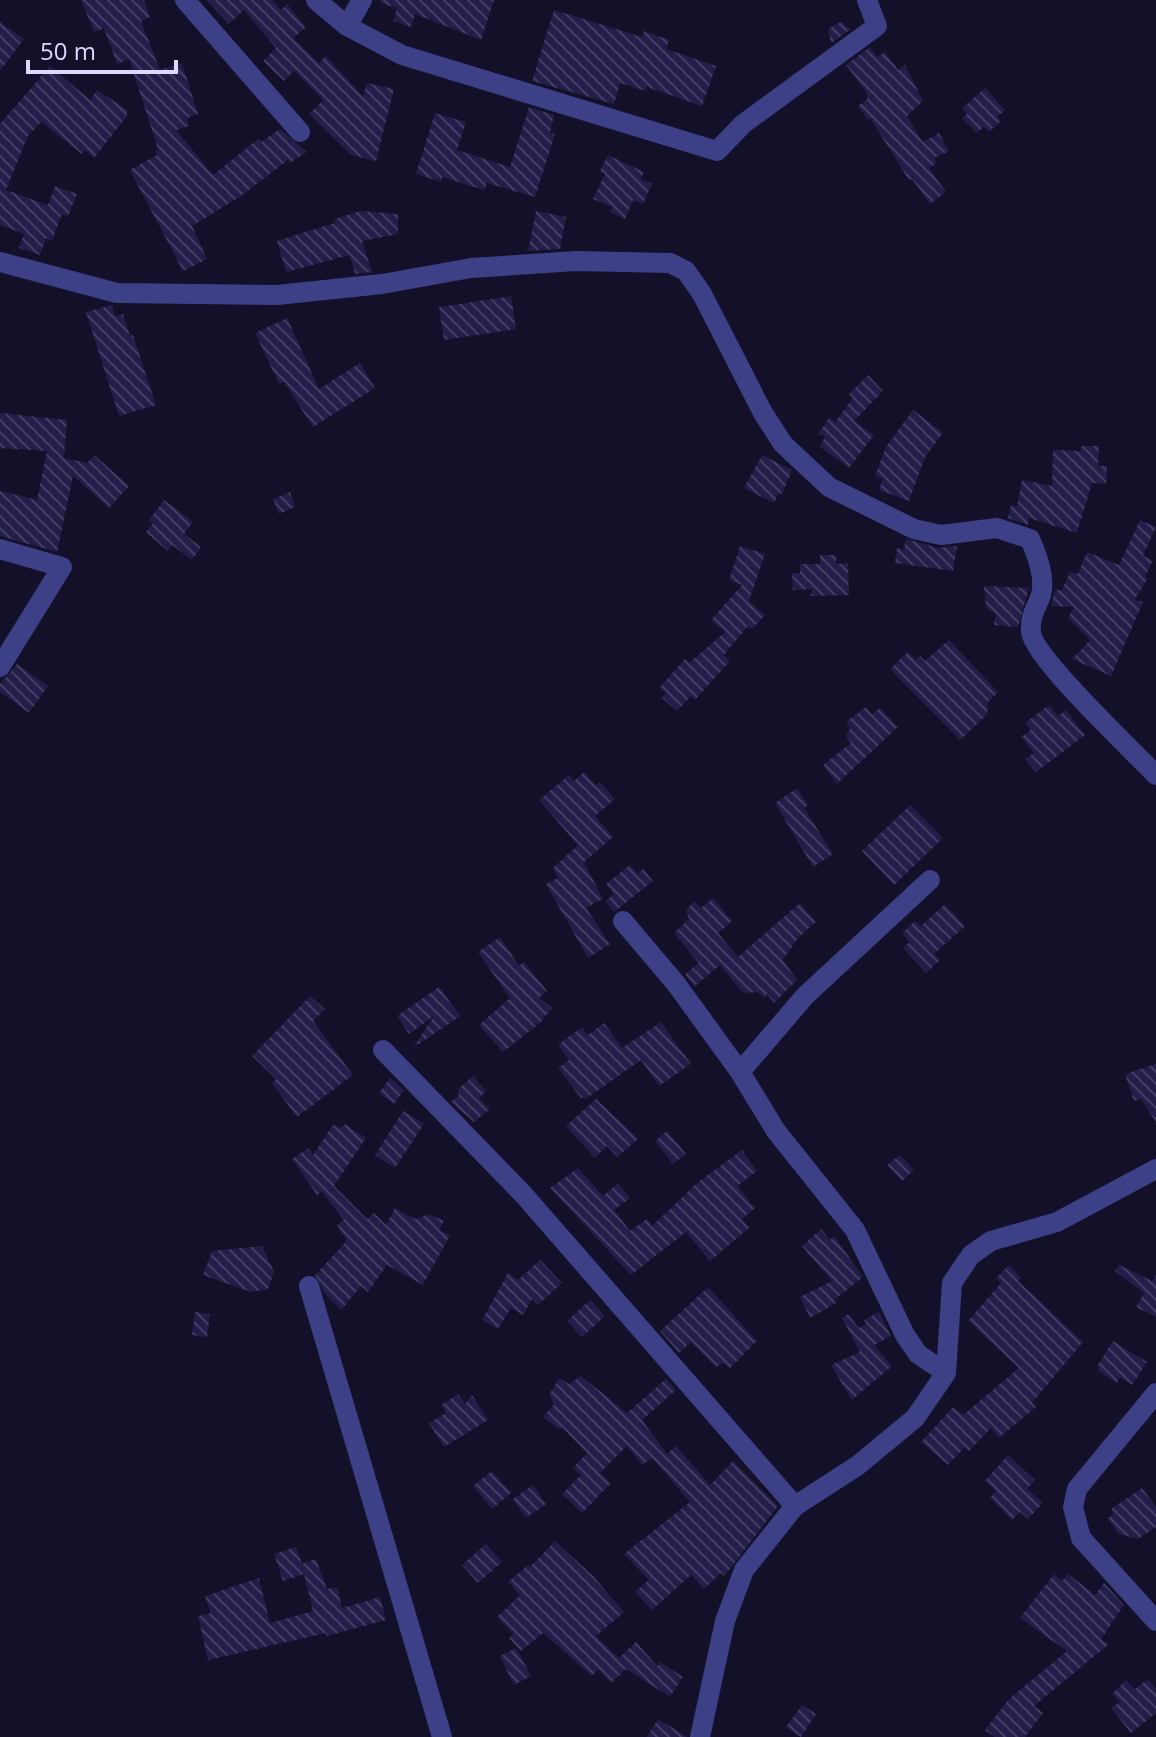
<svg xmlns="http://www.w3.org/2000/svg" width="1156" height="1737" font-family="'Open Sans',sans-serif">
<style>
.building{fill:url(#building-back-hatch)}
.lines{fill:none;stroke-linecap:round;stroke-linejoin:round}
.minor{stroke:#3d3f87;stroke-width:20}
</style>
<defs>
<pattern id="building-back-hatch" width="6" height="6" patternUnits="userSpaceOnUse" patternTransform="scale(2)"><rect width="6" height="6" fill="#231d49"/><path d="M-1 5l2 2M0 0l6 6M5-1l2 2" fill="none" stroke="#423d64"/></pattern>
</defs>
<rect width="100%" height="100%" fill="#131129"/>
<!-- building -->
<g class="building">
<polygon points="81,0 144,0 150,17 141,21 160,70 182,63 198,114 187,118 189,126 176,130 213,175 258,139 261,142 280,129 307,152 290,163 288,160 241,196 192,226 207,259 183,271 130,170 157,155 155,151 158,149 129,59 117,64 104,28 94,32"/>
<polygon points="206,0 272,0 281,10 287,4 306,27 293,38 319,63 326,56 363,96 367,83 394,89 376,161 351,155 309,114 323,100 294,71 284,81 263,61 276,48 244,10 229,24"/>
<polygon points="381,0 494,0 481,40 415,14 411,27 393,21 397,8 381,3"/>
<polygon points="554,10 642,37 644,31 669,40 666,49 716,66 702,106 647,87 646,91 620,83 614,104 532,81"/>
<polygon points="0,22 24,39 0,71"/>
<polygon points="841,22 851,29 831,43 828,29"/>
<polygon points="870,47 877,57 885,52 898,70 905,65 923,101 907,116 923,142 939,133 949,151 934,158 937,163 929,168 946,192 930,204 912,179 909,180 870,118 868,120 858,106 867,100 867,93 846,65"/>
<polygon points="50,66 90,100 97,90 127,110 127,116 94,158 85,150 82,154 41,122 28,136 6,190 48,205 55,186 77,194 68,216 62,214 52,241 46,238 40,255 19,248 24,234 0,225 0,124"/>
<polygon points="985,88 1005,110 997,117 1001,121 989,132 984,127 977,133 962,118 967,114 962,108"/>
<polygon points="529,107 554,115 550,133 555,134 535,197 487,183 484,190 442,177 441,182 416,174 435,113 466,122 457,150 510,167"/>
<polygon points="608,155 644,172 641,179 652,184 643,204 633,200 625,219 610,212 612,207 593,199 605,174 600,171"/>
<polygon points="361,211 398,214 398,234 362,241 372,272 355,274 350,255 286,272 277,241 335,223 334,219"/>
<polygon points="536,211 566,217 560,249 528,251"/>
<polygon points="511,296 516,329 444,340 439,307"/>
<polygon points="112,305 115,316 123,314 130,336 133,335 156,405 119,416 86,312"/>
<polygon points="287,318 319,389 360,363 375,388 313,427 284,382 279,384 255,333"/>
<polygon points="868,375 883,391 854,421 874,435 849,468 820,447 825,436 818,434 829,418 835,422 853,398 849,394"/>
<polygon points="913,410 943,433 925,457 909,501 879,490 883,479 875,476 886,447"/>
<polygon points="0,413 67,420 64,458 87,463 94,455 129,486 109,508 73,476 57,552 0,536 0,491 37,500 47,451 0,448"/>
<polygon points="1081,446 1099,446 1098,466 1107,466 1106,484 1092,483 1077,533 1029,518 1028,525 1008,518 1011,505 1017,507 1022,480 1052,486 1053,450 1081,451"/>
<polygon points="762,455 792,470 782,494 779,493 774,503 744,488"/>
<polygon points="290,492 295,507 279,514 273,499"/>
<polygon points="164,500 193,522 184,534 201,547 192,560 172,545 168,551 146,532 153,523 149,520"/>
<polygon points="1140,520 1156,527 1143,556 1153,560 1145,576 1148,578 1135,599 1143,602 1111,676 1072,659 1090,640 1068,618 1074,607 1051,606 1055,590 1062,590 1070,572 1078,574 1087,552 1119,565"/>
<polygon points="906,539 938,548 957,546 953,571 895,563 897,548 904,549"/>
<polygon points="740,546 765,554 749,601 765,615 752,629 748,626 724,655 730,661 695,700 691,696 677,711 662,698 666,693 660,687 685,659 689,663 725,632 711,620 742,585 729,580"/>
<polygon points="820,555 836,555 836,564 848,563 849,595 810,596 813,589 793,590 792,573 800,573 800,564 820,564"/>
<polygon points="984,586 1029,588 1018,627 994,625 996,614 986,608"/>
<polygon points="949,640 998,692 988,702 987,715 960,740 890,669 908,652 916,660 920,656 925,661"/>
<polygon points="17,664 48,686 29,713 0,692 0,684"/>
<polygon points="1049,705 1058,716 1066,710 1085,735 1036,772 1025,759 1034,753 1021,737 1031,730 1025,723"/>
<polygon points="866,707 872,714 880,708 898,727 837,784 823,765 851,743 846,736 850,728 846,722"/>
<polygon points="584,772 596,785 600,782 615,799 595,816 613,837 584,862 603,899 586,908 610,944 588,958 546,884 558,878 553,868 578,845 539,800 569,775 574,781"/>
<polygon points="797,788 808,805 804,808 833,854 813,867 775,803"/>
<polygon points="910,805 943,838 894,885 862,851"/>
<polygon points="630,865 638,874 643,869 653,881 614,912 605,901 614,894 606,884"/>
<polygon points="713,898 732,921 718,933 738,957 800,903 816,922 798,938 783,960 797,980 774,1003 767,994 765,998 757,992 743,993 720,965 694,987 685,974 699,963 674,933 689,919 686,910 695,901 701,908"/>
<polygon points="945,904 965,926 934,954 940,960 926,973 903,948 909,942 902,933 915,921 921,926"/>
<polygon points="500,937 519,966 524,962 547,991 539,998 552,1008 540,1023 503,1052 479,1025 510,998 478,952"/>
<polygon points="439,987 460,1016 413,1048 434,1016 409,1034 397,1016"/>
<polygon points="310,996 325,1009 313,1021 353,1075 297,1117 272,1083 276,1079 252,1056"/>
<polygon points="661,1022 691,1064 659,1086 641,1060 587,1098 581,1098 558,1068 569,1060 558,1045 582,1027 588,1035 604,1023 622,1048"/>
<polygon points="1156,1064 1156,1122 1141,1099 1134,1101 1125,1074"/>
<polygon points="473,1076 486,1091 479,1099 490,1109 474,1122 451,1102 459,1095 458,1089"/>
<polygon points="390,1078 404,1090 394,1104 379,1093"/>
<polygon points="596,1099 638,1139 617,1157 607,1146 595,1158 566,1126"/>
<polygon points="403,1111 424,1124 395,1168 375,1155"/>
<polygon points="345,1124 366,1138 334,1186 367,1219 374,1213 386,1225 395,1208 415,1219 430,1214 444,1221 439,1230 450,1235 423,1285 387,1265 368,1292 361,1286 341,1310 325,1294 315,1275 345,1243 346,1239 337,1225 344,1220 322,1192 317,1195 292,1159 308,1148 313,1155 333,1125 341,1128"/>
<polygon points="667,1131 686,1154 673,1164 655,1141"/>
<polygon points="742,1150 757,1171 737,1186 755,1208 742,1219 749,1228 710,1261 686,1232 631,1275 550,1188 578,1168 603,1196 618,1183 630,1198 614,1210 630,1231 647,1219 652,1226 697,1183"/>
<polygon points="900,1155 914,1170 902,1181 887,1165"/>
<polygon points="821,1229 830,1240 834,1236 863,1277 834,1300 836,1303 810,1318 800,1297 832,1281 802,1246"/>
<polygon points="262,1246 274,1272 268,1289 251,1292 203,1275 212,1251"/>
<polygon points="540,1260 562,1283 538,1305 532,1299 523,1315 511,1308 498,1329 482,1320 508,1273 518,1280"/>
<polygon points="1009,1265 1021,1278 1018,1281 1083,1342 1032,1403 1036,1407 999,1438 991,1428 969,1451 965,1447 948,1465 921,1442 953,1407 963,1415 1019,1368 968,1321 1001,1283 996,1278"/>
<polygon points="1119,1265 1152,1281 1156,1275 1156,1317 1136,1307 1144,1293 1115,1271"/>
<polygon points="708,1287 757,1341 730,1368 723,1363 716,1367 691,1342 679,1353 660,1331"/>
<polygon points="590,1300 605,1316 582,1337 567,1321"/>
<polygon points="195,1312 210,1314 207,1337 192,1335"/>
<polygon points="879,1312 891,1336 874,1345 892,1366 852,1400 831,1365 860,1352 842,1318 848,1314 859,1328 866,1324 864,1320"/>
<polygon points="1113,1341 1147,1362 1132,1385 1120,1377 1117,1383 1098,1371 1098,1365"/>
<polygon points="581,1376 627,1413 666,1379 676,1390 642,1420 667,1454 676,1446 710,1485 733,1461 778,1506 730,1569 724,1576 721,1573 704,1589 691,1575 652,1610 635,1592 649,1580 624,1554 690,1502 652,1458 642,1465 627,1446 600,1473 611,1483 582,1513 562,1494 581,1475 573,1468 587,1453 562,1427 560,1430 543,1417 554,1404 549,1395 559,1378 569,1384"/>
<polygon points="458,1394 465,1404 472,1395 488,1420 444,1447 429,1423 446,1413 441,1405"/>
<polygon points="1008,1455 1035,1480 1027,1489 1043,1503 1028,1519 1020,1512 1012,1520 990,1498 996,1491 985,1481"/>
<polygon points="492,1471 511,1493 492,1509 473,1486"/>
<polygon points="533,1485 546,1504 526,1518 513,1499"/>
<polygon points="1142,1488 1156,1507 1156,1527 1138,1539 1118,1534 1108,1518 1113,1515 1111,1509"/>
<polygon points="555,1541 593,1576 624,1612 596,1636 619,1658 636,1642 657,1666 660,1662 683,1677 670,1697 626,1669 611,1683 598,1669 592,1676 543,1633 521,1651 509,1638 513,1634 497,1617 520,1595 508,1582 528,1565 530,1567"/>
<polygon points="486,1544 502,1562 478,1583 462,1565"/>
<polygon points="296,1547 302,1564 316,1559 327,1589 337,1587 342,1608 380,1597 386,1620 327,1636 326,1633 208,1660 198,1616 211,1613 205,1596 259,1578 270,1623 313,1611 304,1574 283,1581 274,1554"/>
<polygon points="1054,1574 1062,1581 1068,1574 1095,1595 1104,1583 1124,1605 1101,1639 1109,1644 1034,1706 1043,1713 1025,1737 995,1737 985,1730 1009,1699 1067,1651 1020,1618"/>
<polygon points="516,1648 531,1676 514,1685 500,1656"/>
<polygon points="1148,1679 1156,1689 1156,1713 1131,1733 1111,1708 1120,1702 1112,1694 1126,1680 1135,1689"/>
<polygon points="802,1705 816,1714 801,1737 786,1727"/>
<polygon points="658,1719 687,1737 647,1737"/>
</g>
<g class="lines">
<!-- minor -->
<g class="minor">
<polyline points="185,0 300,132"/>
<polyline points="316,0 347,26 402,55 717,151 743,124 877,26 867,0"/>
<polyline points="347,26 362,0"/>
<path d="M0,262L117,293L277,295L382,284L471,268L576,261L670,263L686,271L702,294L763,413L783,444L829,487L914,529L941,535L997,528L1030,539C1037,555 1047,580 1040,598C1034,612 1030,617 1031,632C1033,657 1134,752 1156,775"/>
<polyline points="0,549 62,567 0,667"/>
<polyline points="930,880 805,996 740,1072 776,1131 855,1230 905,1335 918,1354 946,1373"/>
<polyline points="623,921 677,985 740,1072"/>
<polyline points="383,1050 523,1194 795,1506"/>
<polyline points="309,1286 442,1737"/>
<polyline points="1156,1393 1077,1489 1073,1507 1081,1538 1156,1621"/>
<polyline points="700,1737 725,1621 744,1570 795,1506 857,1466 915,1418 946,1373 952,1283 971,1255 991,1241 1057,1222 1156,1169"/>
</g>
</g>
<!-- scale -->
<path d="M28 60v12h148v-12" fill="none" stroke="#dbd9fe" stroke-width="4"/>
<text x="40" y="60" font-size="24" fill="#dbd9fe" stroke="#131129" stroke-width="6" paint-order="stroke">50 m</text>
</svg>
